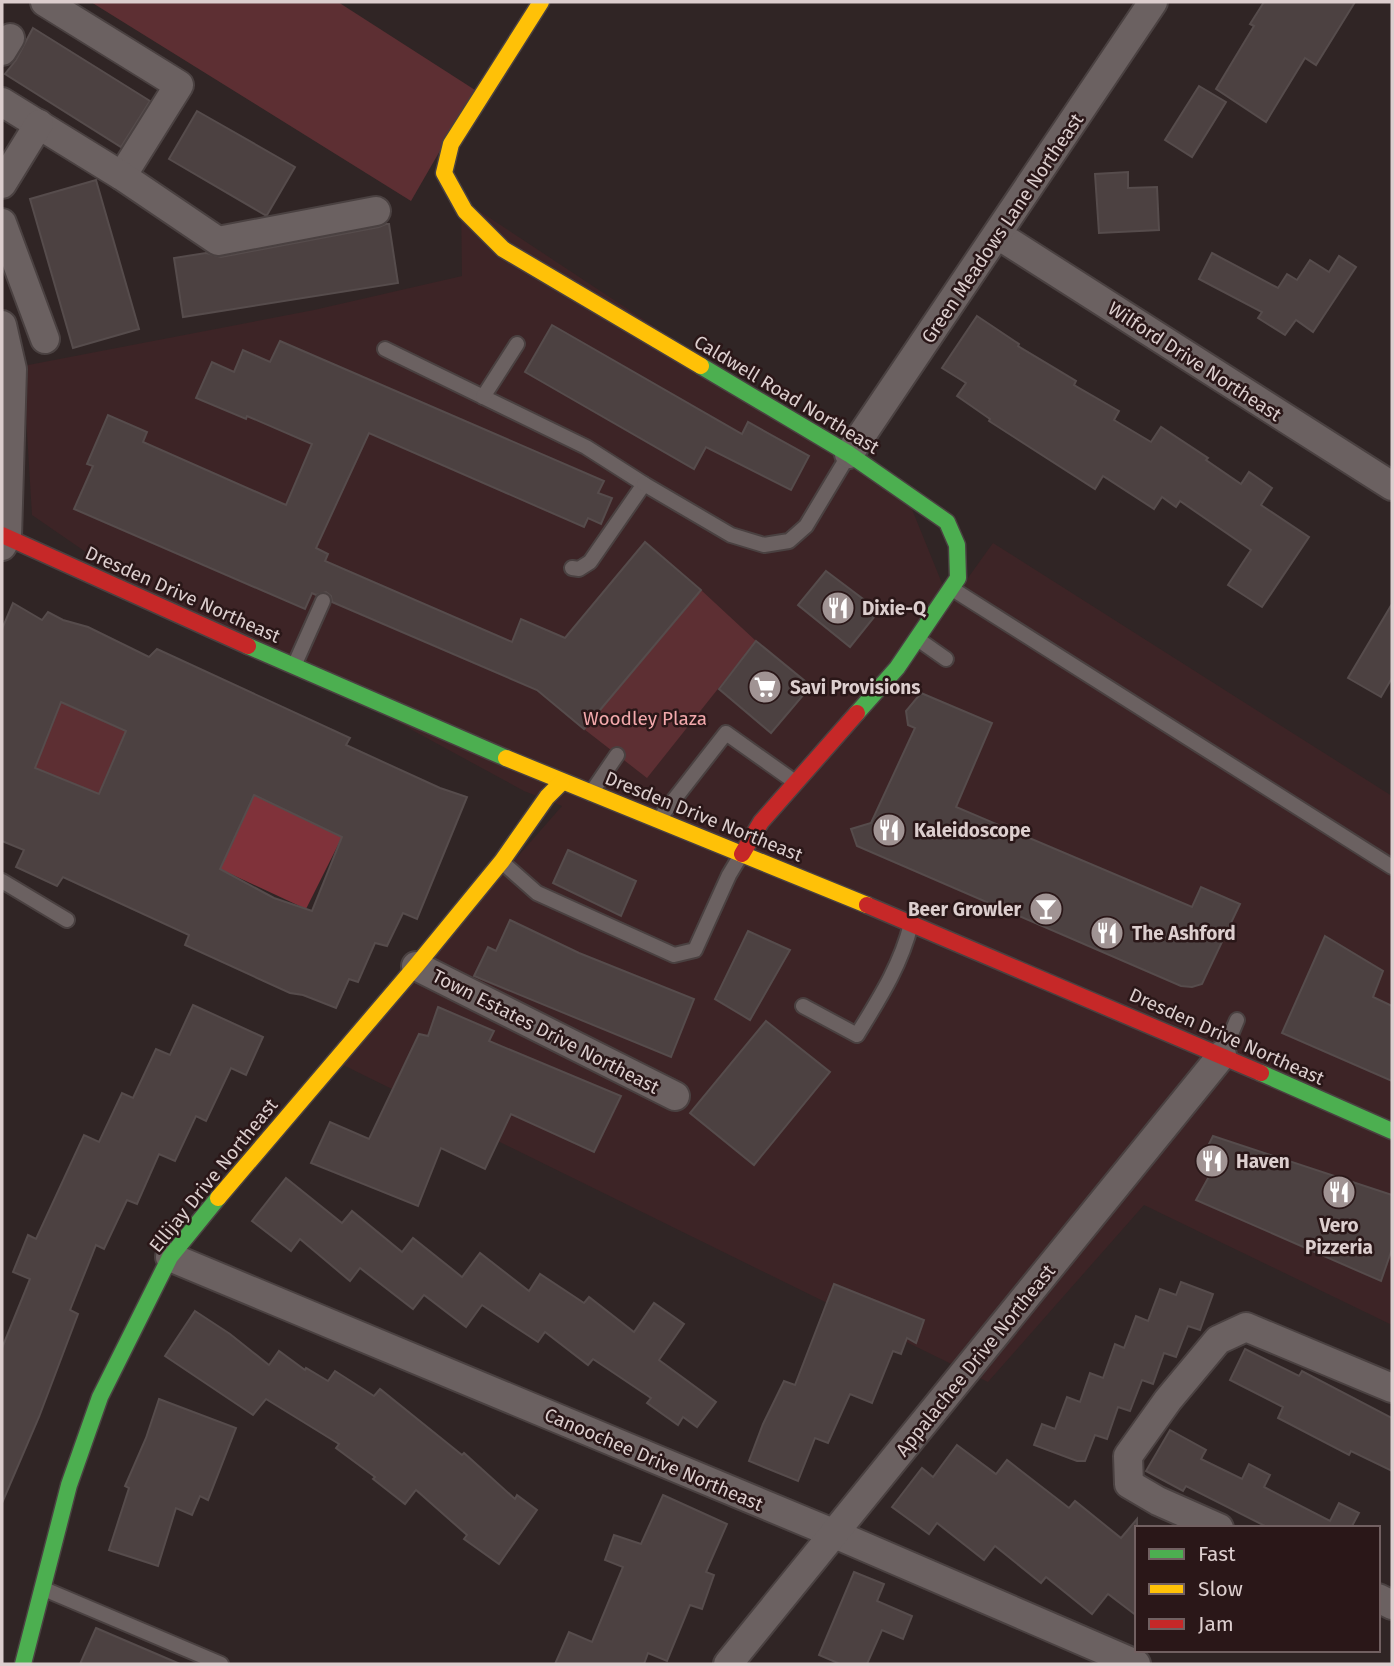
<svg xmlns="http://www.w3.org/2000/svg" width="1394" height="1666" font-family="'Fira Sans',sans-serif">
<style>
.built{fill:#3d2426}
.green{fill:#5d2f33}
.water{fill:#80323a}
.building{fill:#4c4141;stroke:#564c4c;stroke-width:2;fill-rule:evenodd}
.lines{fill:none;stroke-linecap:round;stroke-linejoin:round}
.lane-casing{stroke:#4a4141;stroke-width:18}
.street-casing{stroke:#4a4141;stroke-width:32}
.fast-casing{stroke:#4a4141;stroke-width:19}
.slow-casing{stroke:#4a4141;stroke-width:19}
.jam-casing{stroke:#4a4141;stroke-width:19}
.lane{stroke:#6b6161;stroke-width:14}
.street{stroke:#6b6161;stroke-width:28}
.fast{stroke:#4caf50;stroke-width:16}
.slow{stroke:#ffc107;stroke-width:16}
.jam{stroke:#c62828;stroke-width:16}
.labels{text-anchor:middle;stroke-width:5;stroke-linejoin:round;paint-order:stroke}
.street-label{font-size:19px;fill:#dccece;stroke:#2a1718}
.poi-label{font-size:19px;font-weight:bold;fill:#dccece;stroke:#2a1718;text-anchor:start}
.park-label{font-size:19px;fill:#f3a9ac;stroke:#2a1718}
</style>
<rect width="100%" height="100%" fill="#302525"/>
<!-- built -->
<polygon class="built" points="461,199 905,492 950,603 993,543 1392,796 1392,1325 1144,1205 988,1382 337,1062 562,806 524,791 313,676 183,619 32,515 23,366 314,310 462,276"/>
<!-- green -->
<g class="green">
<polygon points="91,2 338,2 475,90 411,201"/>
<polygon points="701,590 756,641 647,778 584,729"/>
<polygon points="61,702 126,731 99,794 35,768"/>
</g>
<!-- water -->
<polygon class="water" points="254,795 342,837 306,909 220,869"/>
<!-- building -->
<g class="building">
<polygon points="1264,2 1355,2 1316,65 1305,58 1266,122 1216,89 1254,26 1250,24"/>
<polygon points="33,28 150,101 121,147 5,74 16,60"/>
<polygon points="1199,86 1226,102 1192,157 1165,140"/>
<polygon points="197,111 295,167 267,215 265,215 169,159"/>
<polygon points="1128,172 1128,188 1157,187 1159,230 1099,233 1095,174"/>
<polygon points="96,180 139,329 73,348 30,199"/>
<polygon points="386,224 389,224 398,283 183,317 174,258 206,253 221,257 379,227"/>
<polygon points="1212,253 1278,288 1287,274 1297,280 1310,260 1329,272 1339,256 1356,267 1313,332 1296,320 1285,335 1258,318 1262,312 1199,279"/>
<polygon points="977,316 1019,344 1018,346 1076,381 1074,385 1119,411 1114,420 1151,442 1161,427 1208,458 1206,460 1241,484 1249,472 1272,488 1261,505 1309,537 1262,607 1228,585 1251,550 1180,501 1176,507 1162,497 1154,509 1103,476 1095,489 989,421 990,419 957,396 966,383 942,368"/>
<polygon points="552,325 742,434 748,422 809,456 791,490 706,447 694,469 525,372"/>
<polygon points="280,341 604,481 598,493 612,498 601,524 588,518 584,527 369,433 316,548 328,554 325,561 512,642 521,619 565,638 645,542 701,590 584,729 537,690 332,602 331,596 326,592 316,595 312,593 305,609 74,509 93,466 87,464 108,415 147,432 143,442 286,505 312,444 247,416 246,419 196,398 212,362 234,372 243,350 270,362"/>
<polygon points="826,571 879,611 850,647 798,605"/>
<path d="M13,603L42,620L48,612L63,620L88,627L149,657L157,649L350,738L346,745L440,788L467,797L417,919L403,913L387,946L375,943L358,982L349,979L336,1008L303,995L290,993L185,945L189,935L63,877L57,886L16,867L24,850L2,841V629ZM61,702L126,731L99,794L35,768ZM254,795L342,837L312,911L274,898L220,869Z"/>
<polygon points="1392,604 1392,678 1381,697 1348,678"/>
<polygon points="756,641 811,686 771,733 719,689"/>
<polygon points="921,693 992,723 956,807 1192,907 1201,887 1240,904 1202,984 1192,987 1181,986 857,846 851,829 871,823 915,728 908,725 906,711"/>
<polygon points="568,850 636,881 621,916 553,883"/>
<polygon points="510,920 579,953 694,999 671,1057 474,976 488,947 496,951"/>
<polygon points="748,931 790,950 750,1020 715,999"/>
<polygon points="1325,936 1383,971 1373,997 1392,1006 1392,1081 1282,1033"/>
<polygon points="193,1005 263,1037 246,1075 231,1068 206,1121 196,1116 175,1161 159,1154 137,1204 127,1200 104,1249 96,1245 70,1310 78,1314 39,1417 2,1503 2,1348 30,1279 13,1272 28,1235 36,1239 84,1135 99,1142 122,1093 133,1098 156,1049 170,1055"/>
<polygon points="438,1007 494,1031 489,1041 621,1096 594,1152 511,1114 485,1169 441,1148 418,1206 311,1163 330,1122 369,1139 419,1034 428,1036"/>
<polygon points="766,1021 830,1072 754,1165 690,1113"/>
<polygon points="1213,1136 1392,1195 1392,1249 1381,1281 1196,1200 1212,1171 1199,1164"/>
<polygon points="286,1178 342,1223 352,1211 402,1252 413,1238 462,1277 480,1253 529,1291 540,1274 584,1303 589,1297 634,1332 654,1303 684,1324 659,1360 716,1402 697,1427 683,1417 678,1425 647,1403 651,1398 593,1359 588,1365 545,1332 538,1342 482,1305 466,1327 424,1295 413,1309 360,1268 350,1281 300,1239 291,1251 252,1221"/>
<polygon points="1181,1282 1213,1294 1200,1330 1188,1326 1176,1357 1164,1353 1153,1384 1142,1380 1130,1411 1118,1407 1107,1439 1095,1435 1085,1461 1077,1461 1034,1445 1042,1424 1055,1429 1067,1397 1080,1402 1090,1373 1103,1378 1115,1344 1124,1348 1136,1316 1148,1321 1160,1289 1176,1295"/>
<polygon points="834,1284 924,1320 916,1343 907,1338 901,1354 893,1351 872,1403 850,1394 828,1443 815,1438 798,1481 749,1461 763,1424 784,1381 795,1385"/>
<polygon points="195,1311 230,1334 269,1365 279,1351 305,1370 306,1368 328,1381 335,1371 374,1396 380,1389 462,1455 464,1453 515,1499 517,1495 537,1510 499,1564 464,1539 467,1535 416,1490 405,1504 373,1479 375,1477 336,1448 339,1444 266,1399 253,1415 165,1356"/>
<polygon points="1245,1349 1299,1376 1302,1371 1392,1418 1392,1471 1351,1451 1349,1455 1278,1418 1283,1407 1230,1380"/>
<polygon points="159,1399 236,1428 208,1500 200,1496 192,1515 176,1508 158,1566 109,1550 129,1488 125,1486 146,1438"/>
<polygon points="1170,1430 1206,1450 1201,1459 1242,1479 1249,1464 1270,1475 1264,1487 1330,1521 1339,1503 1359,1513 1351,1528 1269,1528 1186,1486 1183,1491 1146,1471"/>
<polygon points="957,1445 996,1474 1007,1460 1069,1508 1075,1501 1121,1538 1137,1519 1137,1616 1108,1594 1092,1614 1046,1577 1041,1583 995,1546 984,1560 937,1523 929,1534 892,1507 922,1468 933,1477"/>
<polygon points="663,1495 727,1524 706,1572 714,1575 702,1609 690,1605 667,1661 648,1653 644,1664 555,1664 569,1632 592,1642 623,1567 605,1560 614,1535 641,1544"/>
<polygon points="854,1572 884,1584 877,1601 912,1616 903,1639 882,1630 867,1664 840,1664 819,1655"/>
<polygon points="96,1628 180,1664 80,1664"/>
</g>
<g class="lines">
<defs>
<g id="lane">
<polyline points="385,349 586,447 644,484 590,562 579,569 572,568"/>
<polyline points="483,397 517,344"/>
<polyline points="644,484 731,535 764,545 789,541 806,526 848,456"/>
<polyline points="954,590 1392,867"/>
<polyline points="919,640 946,659"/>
<polyline points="294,666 323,601"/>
<polyline points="591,793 617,755"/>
<polyline points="659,819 726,733 795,782"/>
<polyline points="503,863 537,893 674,955 695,950 729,875 741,855"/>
<polyline points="2,881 67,920"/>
<path d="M803,1006L857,1035C879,999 901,965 911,924"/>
<polyline points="1223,1053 1237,1020"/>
<polyline points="44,1589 221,1664"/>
</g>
<g id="street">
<polyline points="45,2 179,85 122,176"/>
<polyline points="2,51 10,38"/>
<polyline points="2,102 122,176 218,241 376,211"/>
<polyline points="2,184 39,124"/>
<polyline points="2,223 45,339"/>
<polyline points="998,235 1392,486"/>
<polyline points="2,325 12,369 7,537 2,546"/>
<polyline points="849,454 1153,2"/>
<polyline points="416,966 675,1096"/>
<polyline points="170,1257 835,1534 1136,1664"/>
<polyline points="1219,1528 1158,1501 1129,1484 1128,1456 1168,1400 1218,1340 1246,1327 1392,1388"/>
<polyline points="1378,1598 1392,1605"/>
<polyline points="728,1664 1222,1055"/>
</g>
<g id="fast">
<polyline points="701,366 849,454 947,522 957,545 958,578 897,668 857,713"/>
<polyline points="248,646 506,758"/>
<polyline points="1261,1073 1392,1131"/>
<polyline points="23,1664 69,1485 100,1397 170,1257 218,1198"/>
</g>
<g id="slow">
<polyline points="541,2 451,144 444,173 465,211 503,249 701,366"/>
<polyline points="506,758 867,905"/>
<polyline points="218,1198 416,966 502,861 547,797 562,782"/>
</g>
<g id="jam">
<polyline points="2,535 248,646"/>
<polyline points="742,854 761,822 857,713"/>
<polyline points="867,905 1261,1073"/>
</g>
</defs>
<!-- lane casing -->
<use href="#lane" class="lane-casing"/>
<!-- street casing -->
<use href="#street" class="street-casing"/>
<!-- fast casing -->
<use href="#fast" class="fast-casing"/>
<!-- slow casing -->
<use href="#slow" class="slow-casing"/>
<!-- jam casing -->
<use href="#jam" class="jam-casing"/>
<!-- lane -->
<use href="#lane" class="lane"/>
<!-- street -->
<use href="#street" class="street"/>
<!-- fast -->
<use href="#fast" class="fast"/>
<!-- slow -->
<use href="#slow" class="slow"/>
<!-- jam -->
<use href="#jam" class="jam"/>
</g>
<!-- icons -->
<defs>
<symbol id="restaurant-disc" viewBox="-11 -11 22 22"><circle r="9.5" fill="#a09393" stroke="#2a1718"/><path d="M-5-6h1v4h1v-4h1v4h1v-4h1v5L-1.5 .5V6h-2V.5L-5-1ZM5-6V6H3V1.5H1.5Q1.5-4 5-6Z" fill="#fff"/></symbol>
<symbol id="supermarket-disc" viewBox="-11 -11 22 22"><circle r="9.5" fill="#a09393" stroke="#2a1718"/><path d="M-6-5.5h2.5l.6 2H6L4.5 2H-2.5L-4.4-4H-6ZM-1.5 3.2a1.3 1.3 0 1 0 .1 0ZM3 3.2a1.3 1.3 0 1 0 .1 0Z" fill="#fff"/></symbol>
<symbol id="bar-disc" viewBox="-11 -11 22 22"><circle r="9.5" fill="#a09393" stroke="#2a1718"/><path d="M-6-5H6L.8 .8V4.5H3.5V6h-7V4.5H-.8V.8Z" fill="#fff"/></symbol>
</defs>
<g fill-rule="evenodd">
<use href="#restaurant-disc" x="819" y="589" width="38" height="38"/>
<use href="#supermarket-disc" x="746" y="668" width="38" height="38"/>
<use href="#restaurant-disc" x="870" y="811" width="38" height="38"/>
<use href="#bar-disc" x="1027" y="890" width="38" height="38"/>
<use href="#restaurant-disc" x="1088" y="914" width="38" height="38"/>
<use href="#restaurant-disc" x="1193" y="1142" width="38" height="38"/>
<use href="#restaurant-disc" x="1320" y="1173" width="38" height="38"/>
</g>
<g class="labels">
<!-- street labels -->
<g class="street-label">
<text transform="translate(1002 228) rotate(-56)" y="7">Green Meadows Lane Northeast</text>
<text transform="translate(1195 361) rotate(33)" y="7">Wilford Drive Northeast</text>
<text transform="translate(787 394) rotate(31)" y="7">Caldwell Road Northeast</text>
<text transform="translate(183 594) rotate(24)" y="7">Dresden Drive Northeast</text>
<text transform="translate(704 816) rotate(22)" y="7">Dresden Drive Northeast</text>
<text transform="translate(546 1031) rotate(27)" y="7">Town Estates Drive Northeast</text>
<text transform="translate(1227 1036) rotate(24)" y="7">Dresden Drive Northeast</text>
<text transform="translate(213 1175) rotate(-51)" y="7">Ellijay Drive Northeast</text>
<text transform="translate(975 1360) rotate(-51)" y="7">Appalachee Drive Northeast</text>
<text transform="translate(654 1459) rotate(23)" y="7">Canoochee Drive Northeast</text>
</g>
<!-- poi labels -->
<g class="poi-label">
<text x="862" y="615">Dixie-Q</text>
<text x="790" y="694">Savi Provisions</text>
<text x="914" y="837">Kaleidoscope</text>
<text x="1021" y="916" text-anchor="end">Beer Growler</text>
<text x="1132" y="940">The Ashford</text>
<text x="1236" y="1168">Haven</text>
<text x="1339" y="1232" text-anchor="middle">Vero<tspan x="1339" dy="22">Pizzeria</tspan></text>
</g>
<!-- park labels -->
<g class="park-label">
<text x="645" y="725">Woodley Plaza</text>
</g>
</g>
<!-- border -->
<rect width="1394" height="1666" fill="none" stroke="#dccece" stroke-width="7"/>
<!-- legend -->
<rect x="1135" y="1526" width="245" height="126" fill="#2a1718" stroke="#716061" stroke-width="2"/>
<rect x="1149" y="1549" width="35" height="10" fill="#4caf50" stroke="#716061" stroke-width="2"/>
<text x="1198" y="1561" font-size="21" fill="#dccece">Fast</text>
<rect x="1149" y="1584" width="35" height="10" fill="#ffc107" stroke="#716061" stroke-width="2"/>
<text x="1198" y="1596" font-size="21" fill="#dccece">Slow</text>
<rect x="1149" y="1619" width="35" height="10" fill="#c62828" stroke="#716061" stroke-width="2"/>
<text x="1198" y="1631" font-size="21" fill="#dccece">Jam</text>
</svg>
